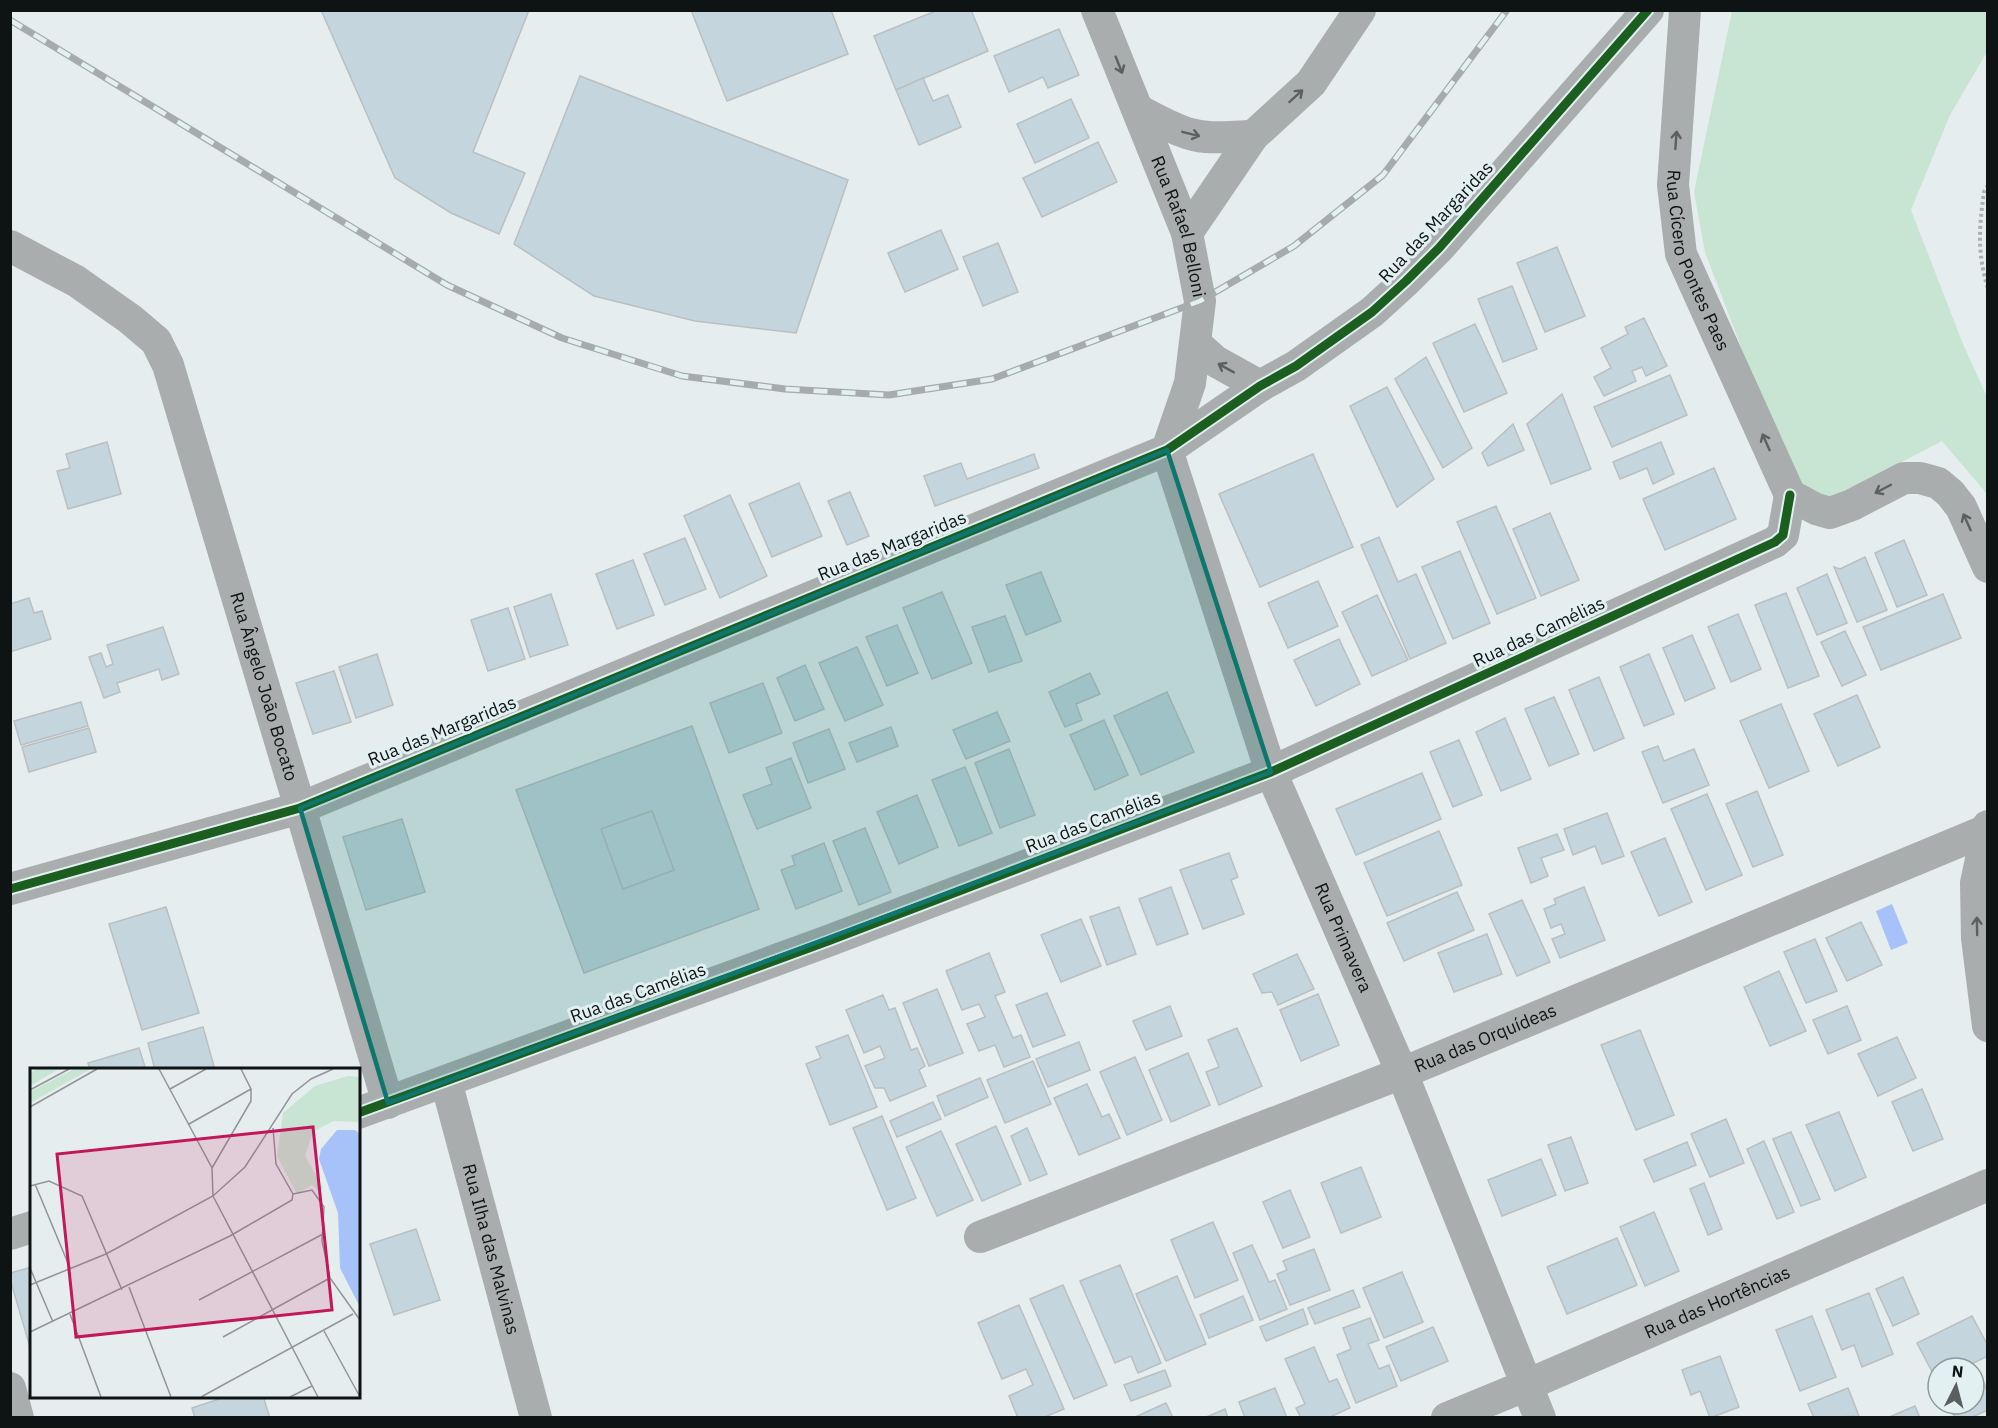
<svg xmlns="http://www.w3.org/2000/svg" width="1998" height="1428" font-family="'IBM Plex Sans',sans-serif">
<style>
.green{fill:#c7e5d2}
.water{fill:#a6c2f8}
.building{fill:#c4d5de;stroke:#babfc1;stroke-width:1.5;fill-rule:evenodd}
.lines{fill:none;stroke-linecap:round;stroke-linejoin:round}
.path{stroke:#aab0b0;stroke-width:4;stroke-dasharray:3 3;stroke-linecap:butt}
.street{stroke:#aaadad;stroke-width:32}
.rail-casing{stroke:#a6abab;stroke-width:7}
.rail{stroke:#e2f0f2;stroke-width:4.5;stroke-dasharray:14;stroke-linecap:butt}
.cycleway-casing{stroke:#e2f0f2;stroke-width:13}
.cycleway{stroke:#1b5e20;stroke-width:9}
.oneway{stroke:#5c6060}
.marked{fill:#0f766e;fill-opacity:0.2;stroke:#0f766e;stroke-width:4.5;stroke-linejoin:round}
.labels{text-anchor:middle;stroke-width:6;stroke-linejoin:round;paint-order:stroke}
.street-label{font-size:18px;fill:#0e1314;stroke:#e2f0f2}
.inset-road{fill:none;stroke:#909697;stroke-width:1.5}
.view{fill:#c2185b;fill-opacity:0.15;stroke:#c2185b;stroke-width:3}
.inset-edge{fill:none;stroke:#0e1314;stroke-width:3}
</style>
<rect width="100%" height="100%" fill="#e6edee"/>
<!-- green -->
<polygon class="green" points="1732,11 1987,11 1987,52 1950,115 1911,210 1963,344 1987,397 1987,494 1942,441 1823,503 1802,492 1784,460 1705,252 1694,192"/>
<!-- water -->
<polygon class="water" points="1892,904 1908,943 1891,950 1876,911"/>
<!-- building -->
<g class="building">
<polygon points="321,10 529,10 473,152 525,173 499,234 451,213 395,178"/>
<polygon points="691,10 831,10 848,54 727,101"/>
<polygon points="938,10 971,10 988,51 896,90 874,36"/>
<polygon points="1059,29 1079,75 1048,88 1043,77 1009,92 994,56"/>
<polygon points="580,76 848,180 796,333 695,321 594,296 514,244"/>
<polygon points="923,78 933,101 948,95 961,127 919,145 896,90"/>
<polygon points="1071,99 1089,138 1035,163 1017,124"/>
<polygon points="1098,142 1117,182 1042,217 1023,178"/>
<polygon points="941,230 958,269 905,292 888,253"/>
<polygon points="998,243 1018,292 983,306 963,257"/>
<polygon points="1557,247 1585,316 1545,332 1517,263"/>
<polygon points="1512,286 1537,349 1503,362 1478,299"/>
<polygon points="1644,318 1667,366 1646,376 1642,367 1632,371 1636,381 1604,396 1594,377 1611,368 1601,348 1628,334 1625,327"/>
<polygon points="1475,324 1507,393 1464,412 1433,343"/>
<polygon points="1426,357 1472,448 1443,468 1395,379"/>
<polygon points="1670,375 1687,415 1612,447 1594,407"/>
<polygon points="1387,387 1434,479 1397,507 1350,406"/>
<polygon points="1562,394 1591,469 1551,484 1527,424"/>
<polygon points="1513,424 1524,450 1488,466 1482,453"/>
<polygon points="107,442 121,494 68,509 57,471 70,468 66,454"/>
<polygon points="1661,442 1674,474 1653,484 1647,468 1620,479 1613,462"/>
<polygon points="1034,454 1039,468 935,506 924,476 961,463 967,479"/>
<polygon points="1313,454 1353,547 1260,587 1219,494"/>
<polygon points="1714,468 1736,519 1665,550 1643,499"/>
<polygon points="799,483 822,536 772,557 749,504"/>
<polygon points="850,492 869,536 847,545 828,501"/>
<polygon points="730,495 767,576 720,598 684,516"/>
<polygon points="1496,506 1536,598 1497,614 1457,522"/>
<polygon points="1550,513 1579,580 1541,596 1513,529"/>
<polygon points="1379,537 1398,582 1416,574 1446,643 1410,659 1361,545"/>
<polygon points="685,538 706,589 665,605 644,554"/>
<polygon points="1904,540 1927,595 1897,607 1875,553"/>
<polygon points="1460,551 1490,623 1453,639 1422,567"/>
<polygon points="1865,557 1887,610 1857,622 1834,567 1840,569"/>
<polygon points="633,560 654,615 617,629 596,574"/>
<polygon points="1041,572 1061,621 1026,635 1006,585"/>
<polygon points="1827,574 1847,623 1817,635 1797,588"/>
<polygon points="1318,581 1338,626 1288,648 1268,603"/>
<polygon points="942,592 972,663 932,679 903,608"/>
<polygon points="1786,593 1819,676 1788,688 1755,605"/>
<polygon points="551,594 568,645 530,657 514,607"/>
<polygon points="1943,594 1961,638 1881,670 1863,627"/>
<polygon points="1377,595 1408,660 1372,676 1342,612"/>
<polygon points="29,598 34,613 42,611 51,639 10,652 10,604"/>
<polygon points="508,608 525,659 488,671 471,620"/>
<polygon points="1738,614 1761,669 1731,682 1708,627"/>
<polygon points="1005,616 1022,661 989,672 972,627"/>
<polygon points="897,625 918,673 887,686 866,637"/>
<polygon points="163,627 179,674 162,680 159,669 117,683 120,692 104,698 89,657 101,653 106,667 113,664 107,645"/>
<polygon points="1845,631 1866,675 1842,686 1821,642"/>
<polygon points="1692,635 1715,688 1685,701 1663,648"/>
<polygon points="1339,639 1360,684 1316,706 1294,660"/>
<polygon points="857,647 883,705 845,721 819,663"/>
<polygon points="377,654 393,705 356,718 339,667"/>
<polygon points="1649,654 1674,714 1644,726 1620,667"/>
<polygon points="805,665 824,709 795,721 777,678"/>
<polygon points="334,671 351,722 313,734 296,683"/>
<polygon points="1090,673 1100,694 1076,704 1082,720 1065,727 1049,692"/>
<polygon points="1599,677 1624,738 1594,751 1569,690"/>
<polygon points="763,683 782,733 729,753 710,703"/>
<polygon points="1167,692 1194,752 1141,775 1114,716"/>
<polygon points="1857,695 1880,747 1838,766 1814,714"/>
<polygon points="1554,697 1579,754 1549,766 1525,709"/>
<polygon points="81,702 88,726 21,745 14,721"/>
<polygon points="1781,704 1809,771 1769,788 1740,721"/>
<polygon points="997,712 1010,741 966,759 953,730"/>
<polygon points="1505,718 1531,779 1501,791 1476,732"/>
<polygon points="1104,720 1128,775 1095,790 1070,735"/>
<path d="M692,726L759,909L584,973L516,790ZM652,811L674,870L623,889L601,829Z"/>
<polygon points="891,727 898,746 857,762 849,743"/>
<polygon points="89,728 96,752 29,772 22,747"/>
<polygon points="829,729 845,769 808,783 793,743"/>
<polygon points="1459,740 1482,795 1453,807 1430,752"/>
<polygon points="1658,746 1664,761 1694,749 1709,785 1663,803 1642,752"/>
<polygon points="1009,749 1035,815 1000,828 975,763"/>
<polygon points="791,758 811,808 757,829 743,795 772,784 766,768"/>
<polygon points="965,767 992,833 959,846 932,780"/>
<polygon points="1422,773 1441,819 1356,855 1336,809"/>
<polygon points="1757,791 1783,855 1753,867 1726,804"/>
<polygon points="1707,794 1742,875 1706,890 1671,809"/>
<polygon points="917,795 938,847 899,864 877,812"/>
<polygon points="652,811 674,870 623,889 601,829"/>
<polygon points="1607,813 1624,856 1602,864 1595,846 1573,855 1564,829"/>
<polygon points="402,819 425,892 366,910 343,837"/>
<polygon points="865,828 891,892 859,905 833,841"/>
<polygon points="1439,831 1462,885 1387,916 1364,863"/>
<polygon points="1557,834 1564,850 1541,858 1548,876 1531,883 1518,848"/>
<polygon points="1665,838 1692,902 1659,916 1631,852"/>
<polygon points="824,843 842,891 796,909 781,870 795,865 792,856"/>
<polygon points="1229,853 1238,877 1231,880 1244,914 1203,929 1180,870"/>
<polygon points="1171,887 1188,934 1157,945 1139,899"/>
<polygon points="1584,887 1605,940 1560,958 1552,939 1565,934 1561,924 1551,928 1544,909 1556,904 1554,899"/>
<polygon points="1457,892 1474,930 1404,961 1387,923"/>
<polygon points="1522,900 1550,962 1517,976 1489,914"/>
<polygon points="166,907 199,1013 142,1030 109,924"/>
<polygon points="1119,907 1136,954 1107,965 1090,917"/>
<polygon points="1081,919 1101,966 1061,982 1041,935"/>
<polygon points="1861,922 1882,965 1847,981 1826,938"/>
<polygon points="1487,934 1502,974 1454,992 1438,953"/>
<polygon points="1815,939 1837,991 1806,1003 1784,952"/>
<polygon points="989,953 1005,992 995,996 1013,1038 1021,1035 1030,1057 1004,1067 995,1045 979,1051 967,1024 985,1017 979,1004 962,1010 946,971"/>
<polygon points="1297,954 1314,989 1278,1005 1272,992 1262,993 1253,974"/>
<polygon points="1779,971 1806,1031 1770,1046 1744,987"/>
<polygon points="937,989 963,1053 929,1066 903,1003"/>
<polygon points="1047,993 1065,1035 1033,1047 1016,1005"/>
<polygon points="1318,994 1339,1045 1301,1061 1280,1010"/>
<polygon points="883,995 889,1010 895,1008 911,1050 917,1048 925,1066 919,1070 926,1086 890,1101 884,1088 875,1088 865,1066 885,1058 880,1046 864,1053 846,1010"/>
<polygon points="1170,1006 1182,1036 1146,1050 1133,1021"/>
<polygon points="1847,1006 1861,1040 1828,1054 1813,1020"/>
<polygon points="203,1027 215,1070 155,1070 148,1043"/>
<polygon points="1237,1028 1262,1086 1219,1105 1206,1072 1219,1067 1208,1040"/>
<polygon points="1640,1030 1674,1115 1636,1130 1601,1045"/>
<polygon points="848,1035 877,1107 830,1125 806,1064 821,1058 816,1047"/>
<polygon points="1897,1037 1916,1078 1878,1096 1858,1054"/>
<polygon points="1079,1042 1090,1070 1048,1087 1036,1059"/>
<polygon points="139,1048 146,1070 90,1070 88,1063"/>
<polygon points="1188,1053 1210,1105 1171,1122 1149,1070"/>
<polygon points="1135,1057 1162,1120 1127,1135 1100,1072"/>
<polygon points="1033,1061 1051,1104 1005,1123 987,1080"/>
<polygon points="980,1078 988,1097 945,1116 937,1096"/>
<polygon points="1087,1084 1102,1117 1109,1114 1120,1138 1079,1155 1054,1098"/>
<polygon points="1922,1089 1943,1139 1913,1151 1892,1102"/>
<polygon points="933,1102 941,1119 897,1137 890,1121"/>
<polygon points="1839,1112 1866,1177 1835,1191 1806,1125"/>
<polygon points="882,1116 916,1198 887,1210 853,1128"/>
<polygon points="1726,1119 1744,1163 1710,1177 1691,1134"/>
<polygon points="996,1126 1021,1184 982,1201 956,1144"/>
<polygon points="1027,1128 1047,1174 1030,1181 1011,1136"/>
<polygon points="941,1131 973,1200 937,1216 906,1147"/>
<polygon points="1791,1132 1820,1199 1801,1206 1773,1139"/>
<polygon points="1571,1137 1588,1183 1565,1191 1548,1145"/>
<polygon points="1764,1141 1794,1212 1777,1219 1747,1149"/>
<polygon points="1687,1142 1696,1165 1654,1182 1644,1160"/>
<polygon points="1541,1159 1556,1195 1502,1216 1488,1180"/>
<polygon points="1361,1167 1381,1217 1341,1233 1321,1183"/>
<polygon points="1704,1183 1722,1229 1708,1235 1690,1189"/>
<polygon points="1290,1190 1310,1237 1283,1248 1263,1202"/>
<polygon points="1654,1212 1679,1271 1645,1286 1620,1227"/>
<polygon points="1213,1222 1238,1280 1195,1298 1171,1240"/>
<polygon points="416,1229 440,1300 394,1315 370,1244"/>
<polygon points="1617,1238 1637,1285 1567,1314 1547,1267"/>
<polygon points="1252,1245 1269,1282 1275,1280 1287,1309 1260,1320 1233,1253"/>
<polygon points="1314,1249 1330,1290 1290,1305 1277,1274 1287,1270 1283,1261"/>
<polygon points="1120,1265 1161,1363 1138,1373 1131,1356 1115,1363 1080,1281"/>
<polygon points="32,1267 32,1346 30,1347 10,1279 10,1273"/>
<polygon points="1402,1272 1423,1322 1384,1338 1363,1288"/>
<polygon points="1177,1276 1206,1344 1166,1361 1136,1294"/>
<polygon points="1903,1277 1919,1314 1893,1326 1876,1289"/>
<polygon points="1063,1285 1107,1385 1074,1399 1030,1299"/>
<polygon points="1353,1290 1360,1307 1315,1324 1308,1308"/>
<polygon points="1869,1293 1893,1354 1862,1367 1854,1345 1842,1350 1826,1310"/>
<polygon points="1243,1296 1253,1320 1209,1338 1200,1315"/>
<polygon points="1019,1305 1064,1409 1042,1418 1018,1418 1009,1396 1033,1385 1026,1369 1002,1379 978,1323"/>
<polygon points="1303,1309 1308,1324 1266,1341 1260,1327"/>
<polygon points="1812,1316 1836,1377 1800,1391 1776,1330"/>
<polygon points="1972,1316 1988,1346 1988,1356 1963,1368 1938,1368 1937,1381 1917,1343"/>
<polygon points="1370,1318 1379,1340 1368,1344 1379,1369 1389,1365 1397,1386 1356,1403 1337,1355 1351,1349 1343,1328"/>
<polygon points="1433,1327 1448,1361 1401,1381 1386,1347"/>
<polygon points="1314,1347 1329,1382 1337,1379 1350,1408 1328,1418 1301,1418 1296,1408 1305,1404 1285,1359"/>
<polygon points="1720,1356 1739,1407 1710,1418 1700,1391 1691,1395 1682,1370"/>
<polygon points="1165,1370 1171,1386 1131,1401 1124,1385"/>
<polygon points="1978,1370 1988,1392 1988,1410 1970,1418 1955,1418 1949,1404 1974,1404 1974,1372"/>
<polygon points="1275,1388 1287,1418 1245,1418 1239,1402"/>
<polygon points="1848,1388 1859,1416 1814,1418 1808,1404"/>
<polygon points="228,1396 263,1396 270,1418 195,1418 192,1408"/>
<polygon points="1166,1403 1173,1418 1133,1418"/>
<polygon points="1915,1406 1920,1418 1887,1418"/>
<polygon points="1225,1409 1228,1418 1204,1418"/>
</g>
<g class="lines">
<!-- path -->
<path class="path" d="M1988,185L1984,192C1979,229 1977,252 1988,289"/>
<!-- street -->
<g class="street">
<path id="s1" d="M1097,10L1187,233L1200,301L1190,383L1167,450"/>
<path id="s2" d="M1685,10L1673,185L1681,254L1790,495"/>
<path d="M1138,110C1155,119 1172,129 1190,134C1210,140 1232,136 1253,136"/>
<polyline points="1187,233 1253,136 1311,83 1360,10"/>
<path id="s3" d="M10,246L76,281L130,319L156,341L168,365L388,1103"/>
<polyline points="1196,344 1215,361 1260,386"/>
<path id="s4" d="M1167,450L1271,772L1402,1073L1540,1418"/>
<polyline points="1790,495 1816,509 1830,513 1852,505 1904,478 1920,478 1938,483 1950,493 1961,507 1988,567"/>
<polyline points="1988,826 1976,883 1977,938 1988,1026"/>
<polyline points="10,889 300,808 1167,450 1260,386 1296,366 1372,312 1406,281 1439,248 1648,10"/>
<path id="s5" d="M446,1081L536,1418"/>
<polyline points="358,1113 828,941 1271,772 1775,542 1783,535 1790,495"/>
<polyline points="10,1234 32,1227"/>
<path id="s6" d="M980,1237L1402,1073L1987,830"/>
<polyline points="10,1388 18,1418"/>
<path id="s7" d="M1447,1418L1527,1385L1988,1185"/>
</g>
<defs>
<polyline id="rail" points="10,20 447,285 562,338 682,376 785,389 889,395 992,379 1200,301 1294,246 1383,175 1507,10"/>
</defs>
<!-- rail casing -->
<use href="#rail" class="rail-casing"/>
<!-- rail -->
<use href="#rail" class="rail"/>
<defs>
<g id="cycleway">
<polyline points="10,889 300,808 1167,450 1260,386 1296,366 1372,312 1406,281 1439,248 1648,10"/>
<polyline points="358,1113 828,941 1271,772 1775,542 1783,535 1790,495"/>
</g>
</defs>
<!-- cycleway casing -->
<use href="#cycleway" class="cycleway-casing"/>
<!-- cycleway -->
<use href="#cycleway" class="cycleway"/>
</g>
<!-- one-way arrows -->
<defs><path id="oneway-shaft" d="M-6 0H5M1.5-3L5.5 0L1.5 3" fill="none" stroke-width="1.6" stroke-linecap="round" stroke-linejoin="round" transform="scale(1.5)"/></defs>
<g class="oneway">
<use href="#oneway-shaft" transform="translate(1119 65) rotate(68)"/>
<use href="#oneway-shaft" transform="translate(1296 96) rotate(-42)"/>
<use href="#oneway-shaft" transform="translate(1191 134) rotate(14)"/>
<use href="#oneway-shaft" transform="translate(1676 140) rotate(-86)"/>
<use href="#oneway-shaft" transform="translate(1226 368) rotate(-151)"/>
<use href="#oneway-shaft" transform="translate(1766 442) rotate(-114)"/>
<use href="#oneway-shaft" transform="translate(1883 489) rotate(152)"/>
<use href="#oneway-shaft" transform="translate(1967 522) rotate(-114)"/>
<use href="#oneway-shaft" transform="translate(1977 926) rotate(-91)"/>
</g>
<!-- marked area -->
<path class="marked" d="M1167,450L1271,772L388,1103L300,808Z"/>
<g class="labels">
<!-- street labels -->
<g class="street-label">
<text transform="translate(1436 222) rotate(-47)" y="6">Rua das Margaridas</text>
<text dy="6" stroke="none"><textPath href="#s1" startOffset="232">Rua Rafael Belloni</textPath></text>
<text dy="6" stroke="none"><textPath href="#s2" startOffset="255">Rua Cícero Pontes Paes</textPath></text>
<text transform="translate(892 546) rotate(-22)" y="6">Rua das Margaridas</text>
<text transform="translate(1539 632) rotate(-25)" y="6">Rua das Camélias</text>
<text dy="6" stroke="none"><textPath href="#s3" startOffset="537">Rua Ângelo João Bocato</textPath></text>
<text transform="translate(442 731) rotate(-22)" y="6">Rua das Margaridas</text>
<text transform="translate(1093 822) rotate(-21)" y="6">Rua das Camélias</text>
<text dy="6" stroke="none"><textPath href="#s4" startOffset="519">Rua Primavera</textPath></text>
<text transform="translate(638 993) rotate(-20)" y="6">Rua das Camélias</text>
<text dy="6" stroke="none"><textPath href="#s6" startOffset="543">Rua das Orquídeas</textPath></text>
<text dy="6" stroke="none"><textPath href="#s5" startOffset="174">Rua Ilha das Malvinas</textPath></text>
<text dy="6" stroke="none"><textPath href="#s7" startOffset="294">Rua das Hortências</textPath></text>
</g>
</g>
<!-- overview -->
<g transform="translate(30 1068)">
<rect width="330" height="330" fill="#e6edee"/>
<path d="M7,1H29L0,18V5ZM44,1H61L0,35V24ZM318,8L330,9V54L303,53L283,64L275,88L293,120L289,123L282,117L267,126L247,88L253,45L285,18Z" fill="#c7e5d2"/>
<path d="M307,62H325L330,66V239L310,200L308,145L289,91L291,81Z" fill="#a6c2f8"/>
<path class="inset-road" d="M129,1L182,100L183,128M140,21L176,1M0,22L39,1M0,39L67,1M159,56L221,21M243,60L246,96L263,126M182,100L221,33V21L211,1M5,116L40,200M0,118L19,113L52,128L92,222M263,126L282,122L294,139L292,173L300,210L330,252M183,128L288,329M0,200L23,254M0,217L76,186L183,128L215,99L262,26L281,11L303,1M99,219L141,329M169,232L293,166M40,246L71,329M294,263L330,329M0,264L200,168L262,132L263,126M193,269L300,210M171,329L323,246M260,329L282,318"/>
<path class="view" d="M283,59L302,242L46,269L27,86Z"/>
<rect width="330" height="330" class="inset-edge"/>
</g>
<!-- border -->
<rect width="1998" height="1428" fill="none" stroke="#0e1314" stroke-width="24"/>
<!-- north arrow -->
<g transform="translate(1956 1386) rotate(6)"><circle r="28" fill="#e2f0f2" stroke="#8d9899" stroke-width="1.5"/>
<path d="M0-4.5L10 22L0 15L-10 22Z" fill="#5a5f60"/>
<text y="-9" font-size="16" font-weight="bold" text-anchor="middle" fill="#0e1314">N</text>
</g>
</svg>
